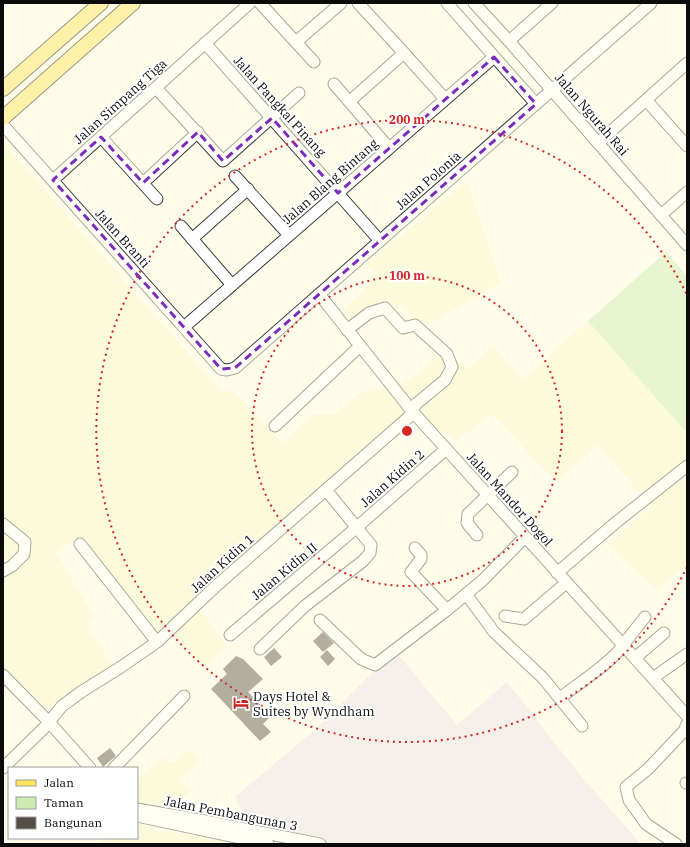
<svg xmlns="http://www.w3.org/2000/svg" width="690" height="847" font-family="'IBM Plex Serif',serif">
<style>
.industrial{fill:#ebdfeb}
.farmland{fill:#f6f6c9}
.green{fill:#cbebb2}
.building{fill:#554e47}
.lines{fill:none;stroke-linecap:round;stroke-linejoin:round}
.minor-casing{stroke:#3e3e3e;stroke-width:13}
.major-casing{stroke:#1c1c1c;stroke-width:16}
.minor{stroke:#fff;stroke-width:11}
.major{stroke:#ffe55a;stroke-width:14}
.marked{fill:none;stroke:#7b2cbf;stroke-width:3;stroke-dasharray:8 5;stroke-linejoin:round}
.ring{fill:none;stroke:#d62828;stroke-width:2;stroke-dasharray:2 4}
.labels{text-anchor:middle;stroke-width:4;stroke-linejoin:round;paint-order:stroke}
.street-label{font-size:13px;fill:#0b0b0b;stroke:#fff}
.poi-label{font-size:13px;fill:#0b0b0b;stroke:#fff;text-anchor:start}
.centre{fill:#d62828;stroke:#fff;stroke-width:2}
.ring-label{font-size:12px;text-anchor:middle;font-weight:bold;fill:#d62828;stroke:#fff;stroke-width:4;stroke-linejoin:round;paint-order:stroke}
</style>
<rect width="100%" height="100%" fill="#fffdea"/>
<!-- industrial -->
<polygon class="industrial" points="396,652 457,725 507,682 581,776 641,844 257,843 235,797 319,726 384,661"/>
<!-- farmland -->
<g class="farmland">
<polygon points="3,142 221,391 234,391 282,443 312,415 333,414 359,394 400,384 422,372 443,349 467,369 493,346 523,379 588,321 687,433 687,571 684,568 657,589 608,544 651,506 598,445 556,481 491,414 457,441 410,413 193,601 228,646 205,667 167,625 152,638 125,593 83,536 55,551 95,618 86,624 115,670 48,709 3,666"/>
<polygon points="467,181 501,282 423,328 401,304 358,324 342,310 377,277 366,265"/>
<polygon points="190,750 201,761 180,779 192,789 153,830 259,844 98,844 105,838 137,838 137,780 163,757 173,763"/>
</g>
<!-- green -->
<polygon class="green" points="666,252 687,276 687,433 588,321"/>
<!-- building -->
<g class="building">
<polygon points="323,632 334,643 323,652 313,641"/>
<polygon points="274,648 282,657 271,666 264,657"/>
<polygon points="327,650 335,659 328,666 320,657"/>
<polygon points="236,656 243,659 263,679 248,692 268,713 269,718 263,724 271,732 260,741 211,689 227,674 223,669"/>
<polygon points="110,748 116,756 103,767 97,758"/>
</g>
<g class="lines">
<defs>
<g id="minor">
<polyline points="260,3 314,62"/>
<polyline points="358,3 404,53 445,99"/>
<polyline points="447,3 536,104"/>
<polyline points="474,3 509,41 687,245"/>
<polyline points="509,41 552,3"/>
<polyline points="296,42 341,3"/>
<polyline points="205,43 380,241"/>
<polyline points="334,84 389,148"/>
<polyline points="156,88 223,161 299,93"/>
<polyline points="646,100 687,146"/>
<polyline points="350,101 404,53"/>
<polyline points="3,125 221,369 227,370 235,368 651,3"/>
<polyline points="101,137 157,199"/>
<polyline points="598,143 687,63"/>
<polyline points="235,176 289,235"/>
<polyline points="53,180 250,3"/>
<polyline points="143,183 198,132"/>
<polyline points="661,215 687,192"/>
<polyline points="181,226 232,285"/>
<polyline points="192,239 248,189"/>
<polyline points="319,294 412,411 687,716"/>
<polyline points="184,327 494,57"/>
<polyline points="275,426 360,346"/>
<polyline points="3,524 25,542 24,554 12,566 3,571"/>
<polyline points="477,535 467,523 468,514 512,472"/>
<polyline points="80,544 157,642"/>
<polyline points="415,548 421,555 421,559 411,572 447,610"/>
<polyline points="557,573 614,524 687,466"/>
<polyline points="466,594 494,632 543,678 582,726"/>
<polyline points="505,616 524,619 566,583"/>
<polyline points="320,620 361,659 375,665 447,610 483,580 525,537"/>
<polyline points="230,635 356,528 446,449"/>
<polyline points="260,649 305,606 363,561 370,553 371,545 326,490"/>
<polyline points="635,658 664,633"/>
<polyline points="3,675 49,722 90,768"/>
<polyline points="653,678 687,654"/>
<path d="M560,698C575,686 615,660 623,645L645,617"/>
<polyline points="3,768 44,728 62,706 81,692 121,667 157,642 216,586 409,417 416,404 445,380 452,367 447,354 415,325 403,328 385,308 369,313 347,330"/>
<polyline points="114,768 184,696"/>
<polyline points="686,783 687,783"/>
<polyline points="137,809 200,820 320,844"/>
<polyline points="137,816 268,844"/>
<polyline points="676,844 646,824 629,800 626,787 648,769 684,731 687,724"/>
</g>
<g id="major">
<polyline points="3,89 101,3"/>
<polyline points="3,118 133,3"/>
</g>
</defs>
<!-- minor casing -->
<use href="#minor" class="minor-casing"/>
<!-- major casing -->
<use href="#major" class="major-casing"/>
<!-- minor -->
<use href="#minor" class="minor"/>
<!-- major -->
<use href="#major" class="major"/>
</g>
<!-- marked area -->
<path d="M0 0H690V847H0ZM494,57L536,104L235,368L221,369L53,180L101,137L143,183L198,132L223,161L272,118L338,193Z" fill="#fffdea" fill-opacity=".55" fill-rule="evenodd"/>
<path class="marked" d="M494,57L536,104L235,368L221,369L53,180L101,137L143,183L198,132L223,161L272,118L338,193Z"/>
<!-- distance rings -->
<g class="ring">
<circle cx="407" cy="431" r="155"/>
<path d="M687 567A311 311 0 1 1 687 295"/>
</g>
<!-- icons -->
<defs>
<symbol id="hotel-bare" viewBox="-9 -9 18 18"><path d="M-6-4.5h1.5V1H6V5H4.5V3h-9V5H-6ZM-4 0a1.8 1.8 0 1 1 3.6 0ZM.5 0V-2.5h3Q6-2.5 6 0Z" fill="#c2231d" stroke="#fff" stroke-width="2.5" paint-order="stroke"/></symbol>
</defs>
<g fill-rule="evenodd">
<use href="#hotel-bare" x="230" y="692" width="22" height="22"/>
</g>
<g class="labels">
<!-- street labels -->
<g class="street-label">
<text transform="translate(120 101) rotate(-42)" y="5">Jalan Simpang Tiga</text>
<text transform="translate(280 106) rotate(48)" y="5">Jalan Pangkal Pinang</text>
<text transform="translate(592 114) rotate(49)" y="5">Jalan Ngurah Rai</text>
<text transform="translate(428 180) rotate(-41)" y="5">Jalan Polonia</text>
<text transform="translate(330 181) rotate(-41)" y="5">Jalan Blang Bintang</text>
<text transform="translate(123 238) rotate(48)" y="5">Jalan Branti</text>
<text transform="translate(392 478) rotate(-41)" y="5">Jalan Kidin 2</text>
<text transform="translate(510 499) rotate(48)" y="5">Jalan Mandor Dogol</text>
<text transform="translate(222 563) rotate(-42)" y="5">Jalan Kidin 1</text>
<text transform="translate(284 571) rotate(-40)" y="5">Jalan Kidin II</text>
<text transform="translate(231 813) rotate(11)" y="5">Jalan Pembangunan 3</text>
</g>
<!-- poi labels -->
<g class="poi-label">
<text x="253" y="701">Days Hotel &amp;<tspan x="253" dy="15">Suites by Wyndham</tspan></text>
</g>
</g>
<circle cx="407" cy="431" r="6" class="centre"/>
<g class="ring-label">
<text x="407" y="124">200 m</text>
<text x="407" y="280">100 m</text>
</g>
<!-- border -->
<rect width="690" height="847" fill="none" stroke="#0b0b0b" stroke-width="8"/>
<!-- legend -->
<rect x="8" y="767" width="130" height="72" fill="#ffffff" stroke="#9d9d9d"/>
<rect x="16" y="780" width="20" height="6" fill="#ffe55a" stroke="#9d9d9d"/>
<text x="44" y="787" font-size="12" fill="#0b0b0b">Jalan</text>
<rect x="16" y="797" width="20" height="12" fill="#cbebb2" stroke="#9d9d9d"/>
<text x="44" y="807" font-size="12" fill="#0b0b0b">Taman</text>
<rect x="16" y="817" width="20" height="12" fill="#554e47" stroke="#9d9d9d"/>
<text x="44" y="827" font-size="12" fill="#0b0b0b">Bangunan</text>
</svg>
